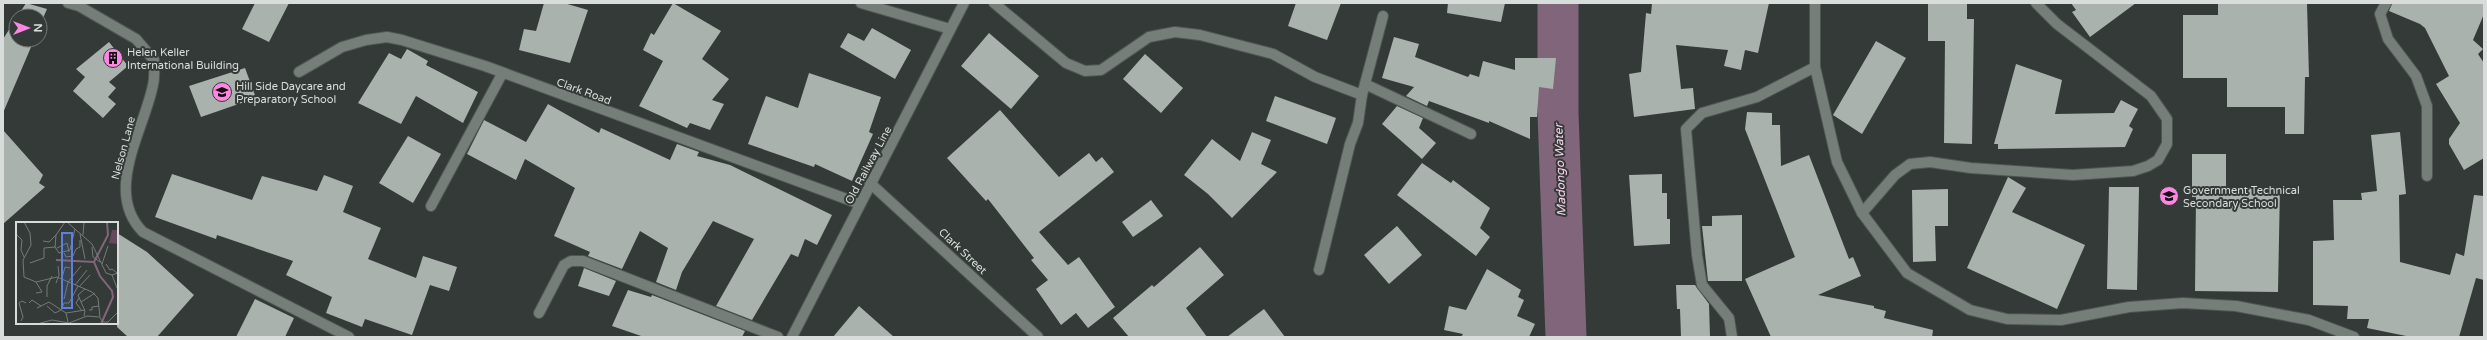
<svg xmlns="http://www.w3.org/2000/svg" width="2487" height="340" font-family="'Varela Round',sans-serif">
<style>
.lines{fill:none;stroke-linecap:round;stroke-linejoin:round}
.river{stroke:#81657a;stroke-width:41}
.building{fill:#aab2ae}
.service-casing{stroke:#4f5653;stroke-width:12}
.minor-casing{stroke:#4f5653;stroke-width:12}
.tertiary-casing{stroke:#4f5653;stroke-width:12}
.service{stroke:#767e7a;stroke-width:10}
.minor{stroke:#767e7a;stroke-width:10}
.tertiary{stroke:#767e7a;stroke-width:10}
.labels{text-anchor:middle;stroke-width:4;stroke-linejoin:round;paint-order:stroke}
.poi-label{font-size:11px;fill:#d8dddb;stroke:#333a37;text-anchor:start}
.street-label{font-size:11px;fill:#d8dddb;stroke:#333a37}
.water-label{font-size:12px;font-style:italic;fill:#fad0ee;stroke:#333a37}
.inset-river{fill:none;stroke:#81657a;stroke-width:2}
.inset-road{fill:none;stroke:#757b79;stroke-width:1}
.view{fill:#5e80d9;fill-opacity:0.15;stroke:#5e80d9;stroke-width:2}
.inset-edge{fill:none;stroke:#d8dddb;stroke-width:2}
</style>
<rect width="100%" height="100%" fill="#333a37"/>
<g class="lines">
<!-- river -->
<polyline class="river" points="1558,3 1558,113 1566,337"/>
</g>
<!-- building -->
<g class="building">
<polygon points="26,3 47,9 40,25 40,16 18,16"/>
<polygon points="255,3 289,3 269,42 242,29"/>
<polygon points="544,3 564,3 588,10 570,63 519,50 524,29 536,31"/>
<polygon points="673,3 721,31 702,59 729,79 712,100 724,104 710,130 690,123 687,128 639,106 663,61 643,50 651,33 654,35"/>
<polygon points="1296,3 1341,3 1327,40 1288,26"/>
<polygon points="1448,3 1505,3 1501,22 1447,13"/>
<polygon points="1652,3 1769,3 1758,53 1745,50 1741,70 1724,66 1728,50 1676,45 1681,89 1693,88 1695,109 1634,117 1629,74 1641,72 1646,13 1651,14"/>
<polygon points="1928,3 1967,3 1967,19 1974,19 1972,144 1944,143 1945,41 1928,41"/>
<polygon points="2071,3 2136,3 2090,37 2072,12 2076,10"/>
<polygon points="2218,3 2307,3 2309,77 2305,77 2304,134 2285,134 2285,107 2227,107 2227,78 2183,78 2183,15 2218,15"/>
<polygon points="2392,3 2484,3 2484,14 2473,40 2483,49 2478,54 2484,63 2484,158 2464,170 2449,144 2449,139 2460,123 2436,84 2449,76 2425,28 2420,24 2389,11"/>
<polygon points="16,19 16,40 34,40 3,113 3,39"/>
<polygon points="872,28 911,50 895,79 840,47 848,33 864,41"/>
<polygon points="989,33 1039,76 1011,109 961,66"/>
<polygon points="1394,37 1419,44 1415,57 1468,77 1470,74 1479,77 1483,61 1515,70 1515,58 1556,58 1553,89 1539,87 1537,117 1530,117 1530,139 1489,121 1489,123 1429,101 1427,106 1406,96 1414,87 1382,78"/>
<polygon points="1876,41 1906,58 1862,134 1833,115"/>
<polygon points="109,42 128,66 109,82 116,88 108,97 116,104 103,118 73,91 85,77 76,69"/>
<polygon points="407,49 428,61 426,65 478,92 463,123 416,96 401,124 358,103 389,53 401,59"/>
<polygon points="1145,54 1183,88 1161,113 1123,79"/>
<polygon points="2016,64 2062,80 2055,114 2114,113 2121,100 2138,109 2129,126 2133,129 2125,147 1998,149 1998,144 1994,144"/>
<polygon points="245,68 256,98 201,117 189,86"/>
<polygon points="809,73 881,97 869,132 873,134 852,181 815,164 814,167 748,144 766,96 798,108"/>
<polygon points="1275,96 1336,118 1327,144 1266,121"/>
<polygon points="548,104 599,133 601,128 670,160 677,144 699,152 697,156 730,165 832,215 817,245 805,239 798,257 791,254 752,320 716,306 754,239 713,221 682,272 676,290 656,282 668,248 640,231 622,269 588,256 590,252 554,236 575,188 525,159 516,180 467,154 484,120 526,142"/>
<polygon points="1397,106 1423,118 1419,128 1436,143 1422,159 1382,124"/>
<polygon points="1000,110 1059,177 1089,153 1096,162 1102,157 1114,172 1039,232 1068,265 1079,257 1115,307 1088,328 1076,313 1061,325 1036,289 1048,280 1031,260 1034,258 988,199 986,201 947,158"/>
<polygon points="1747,112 1772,113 1772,125 1780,125 1781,166 1809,155 1849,259 1853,257 1861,276 1818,295 1874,306 1874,308 1886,311 1884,318 1933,330 1932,337 1771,337 1745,279 1795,257 1745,129"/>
<polygon points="3,130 43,175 39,183 45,187 3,224"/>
<polygon points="1252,132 1271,140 1261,164 1277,172 1232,218 1208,194 1184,175 1212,139 1240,161"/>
<polygon points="2400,132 2406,194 2399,195 2400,262 2450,275 2456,253 2464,256 2474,195 2484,196 2484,280 2476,278 2459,337 2411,337 2367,328 2369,319 2347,319 2348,306 2313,305 2313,241 2334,240 2333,200 2362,200 2361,193 2377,191 2371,135"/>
<polygon points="408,136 441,154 413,203 379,183"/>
<polygon points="2192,154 2226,154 2226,187 2280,187 2278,292 2195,291 2196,197 2192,197"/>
<polygon points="1422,163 1451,183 1453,180 1490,208 1480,228 1490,237 1476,256 1397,195"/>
<polygon points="172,174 252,200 262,176 317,191 324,175 353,186 343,212 381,228 368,259 416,278 423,256 457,267 449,291 430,285 412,335 365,319 362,327 326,313 332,297 286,275 293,261 217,235 216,239 155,217"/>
<polygon points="1662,174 1662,193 1667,193 1667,219 1670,219 1670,244 1634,246 1629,175"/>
<polygon points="2008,177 2026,188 2012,212 2085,245 2057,309 1967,268"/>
<polygon points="2109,187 2139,187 2137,290 2107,289"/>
<polygon points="1948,189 1948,226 1935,226 1936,261 1913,262 1912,190"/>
<polygon points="1151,200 1163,216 1133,237 1122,222"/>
<polygon points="1742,215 1742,281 1708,281 1702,226 1712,226 1712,216"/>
<polygon points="1397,226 1422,255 1389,284 1364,255"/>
<polygon points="117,233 147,252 194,295 157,337 128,337 117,327"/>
<polygon points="1200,247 1224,275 1186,308 1207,337 1129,337 1113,318 1152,285 1154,287"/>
<polygon points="584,268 616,281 609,296 578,286"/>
<polygon points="1487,269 1521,290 1518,297 1524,300 1517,316 1535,324 1529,337 1461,337 1463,334 1444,330 1449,306 1466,310"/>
<polygon points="1676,285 1695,285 1709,304 1710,337 1681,337 1680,309 1677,309"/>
<polygon points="628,290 651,297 652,295 745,331 742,337 644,337 612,326"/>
<polygon points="255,299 294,318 285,337 236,337"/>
<polygon points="859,306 894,337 833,337"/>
<polygon points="1264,309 1285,337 1227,337"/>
</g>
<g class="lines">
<defs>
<g id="service">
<polyline points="1815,3 1815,67 1837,162 1862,213 1907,273 1970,310 2007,319 2061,320 2129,307 2183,303 2236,306 2309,320 2354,337"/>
<polyline points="1365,84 1471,134"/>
<polyline points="1862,213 1895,175 1910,164 1930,162 1971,168 2073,175 2133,171 2148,166 2158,160 2167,144 2167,119 2151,96 2057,24 2036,3"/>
<polyline points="1732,337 1729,318 1702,285 1697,255 1686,129 1702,113 1757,97 1815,67"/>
</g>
<g id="minor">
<path d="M68,3L79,6L136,39L154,60C154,68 155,77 153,85C144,130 103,192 143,232L349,337"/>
<polyline points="861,3 950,29"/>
<polyline points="994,3 1066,63 1085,71 1101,70 1149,37 1175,32 1200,35 1273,54 1315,77 1362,95 1358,123 1350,144 1319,270"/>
<polyline points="2386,3 2380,14 2388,39 2416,76 2427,106 2427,176"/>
<polyline points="299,72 342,47 366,40 387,37 402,40 485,66 860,204"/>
<polyline points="1362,95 1383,16"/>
<polyline points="870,183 1038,337"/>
<polyline points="431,206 502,74"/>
<polyline points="539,313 564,265 571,261 583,261 778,337"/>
</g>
<polyline id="tertiary" points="792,337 964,3"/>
</defs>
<!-- service casing -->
<use href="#service" class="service-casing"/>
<!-- minor casing -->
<use href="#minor" class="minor-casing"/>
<!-- tertiary casing -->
<use href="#tertiary" class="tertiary-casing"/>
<!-- service -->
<use href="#service" class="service"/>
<!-- minor -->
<use href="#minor" class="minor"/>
<!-- tertiary -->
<use href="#tertiary" class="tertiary"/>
</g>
<!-- icons -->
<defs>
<symbol id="building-disc" viewBox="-11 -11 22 22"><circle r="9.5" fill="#fd86e2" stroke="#333a37"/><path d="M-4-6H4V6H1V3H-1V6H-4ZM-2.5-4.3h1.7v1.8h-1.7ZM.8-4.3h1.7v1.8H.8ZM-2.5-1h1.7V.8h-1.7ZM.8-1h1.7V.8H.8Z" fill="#111"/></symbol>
<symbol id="school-disc" viewBox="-11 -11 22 22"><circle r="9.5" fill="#fd86e2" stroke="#333a37"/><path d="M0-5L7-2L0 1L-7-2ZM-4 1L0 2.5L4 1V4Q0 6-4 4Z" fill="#111"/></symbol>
</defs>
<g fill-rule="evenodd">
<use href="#building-disc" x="102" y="47" width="22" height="22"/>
<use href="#school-disc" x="211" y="81" width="22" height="22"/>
<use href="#school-disc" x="2158" y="185" width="22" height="22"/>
</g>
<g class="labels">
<!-- poi labels -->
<g class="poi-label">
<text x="127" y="56">Helen Keller<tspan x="127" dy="13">International Building</tspan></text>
<text x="236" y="90">Hill Side Daycare and<tspan x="236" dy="13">Preparatory School</tspan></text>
<text x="2183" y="194">Government Technical<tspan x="2183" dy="13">Secondary School</tspan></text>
</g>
<!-- street labels -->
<g class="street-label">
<text transform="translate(584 91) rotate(20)" y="4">Clark Road</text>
<text transform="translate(123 148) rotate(-75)" y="4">Nelson Lane</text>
<text transform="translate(868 165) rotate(-62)" y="4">Old Railway Line</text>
<text transform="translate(963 251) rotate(43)" y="4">Clark Street</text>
</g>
<!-- water labels -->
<g class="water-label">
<text transform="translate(1560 170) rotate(-92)" y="4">Madongo Water</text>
</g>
</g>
<!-- overview -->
<g transform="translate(16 222)">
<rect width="102" height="102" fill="#333a37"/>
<path d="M96,8H101L102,22L93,21Z" fill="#634b5d"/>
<path class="inset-river" d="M40,38L78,40M85,102L97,75L96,69L84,54L78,40L92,13L91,0"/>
<path class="inset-road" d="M8,0L14,11L15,23L7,38L8,55L20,60L41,55L76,70L82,76L84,96L87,100H92L102,90M51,0L76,22L90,51L96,53L102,51M0,12L6,18L5,28L8,35M64,12L69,37M67,13L68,0M27,19L33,20L40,13M39,25L43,31L54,28L59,7M76,25L77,35L84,40M41,26L51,21L53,30M48,31L50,35L57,34L60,27L64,25V18M14,41L28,36V26L39,25L40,13L49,0M86,42L92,24M90,42L94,48L96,47L101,51M96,53L101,66M46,56L49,45L54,46M52,60L65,44M40,61L43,53L42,44M59,63L71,48M63,65L74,53M20,71L26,70L20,60M31,75V64L36,54M63,76L60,81L66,89M48,77L52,60M65,80L79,71M13,81L16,78L25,84M31,84L39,91L45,88M21,86L33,80L50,91L52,100M45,88L48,81H53L62,64M73,88H76V85L83,84M50,91L69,88M68,94L69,89L62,73L69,67M5,99L7,95L3,81L6,79L10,81M21,102L36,98L53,101L71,94L83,95"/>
<path class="view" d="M46,11H56V86H46Z"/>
<rect width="102" height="102" class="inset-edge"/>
</g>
<!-- border -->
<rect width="2487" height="340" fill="none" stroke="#d8dddb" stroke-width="8"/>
<!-- north arrow -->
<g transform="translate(28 28) rotate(90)"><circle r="19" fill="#333a37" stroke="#757b79"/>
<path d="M0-3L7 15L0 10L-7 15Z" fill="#fd86e2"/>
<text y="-6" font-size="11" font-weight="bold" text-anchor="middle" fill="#d8dddb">N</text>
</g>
</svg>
